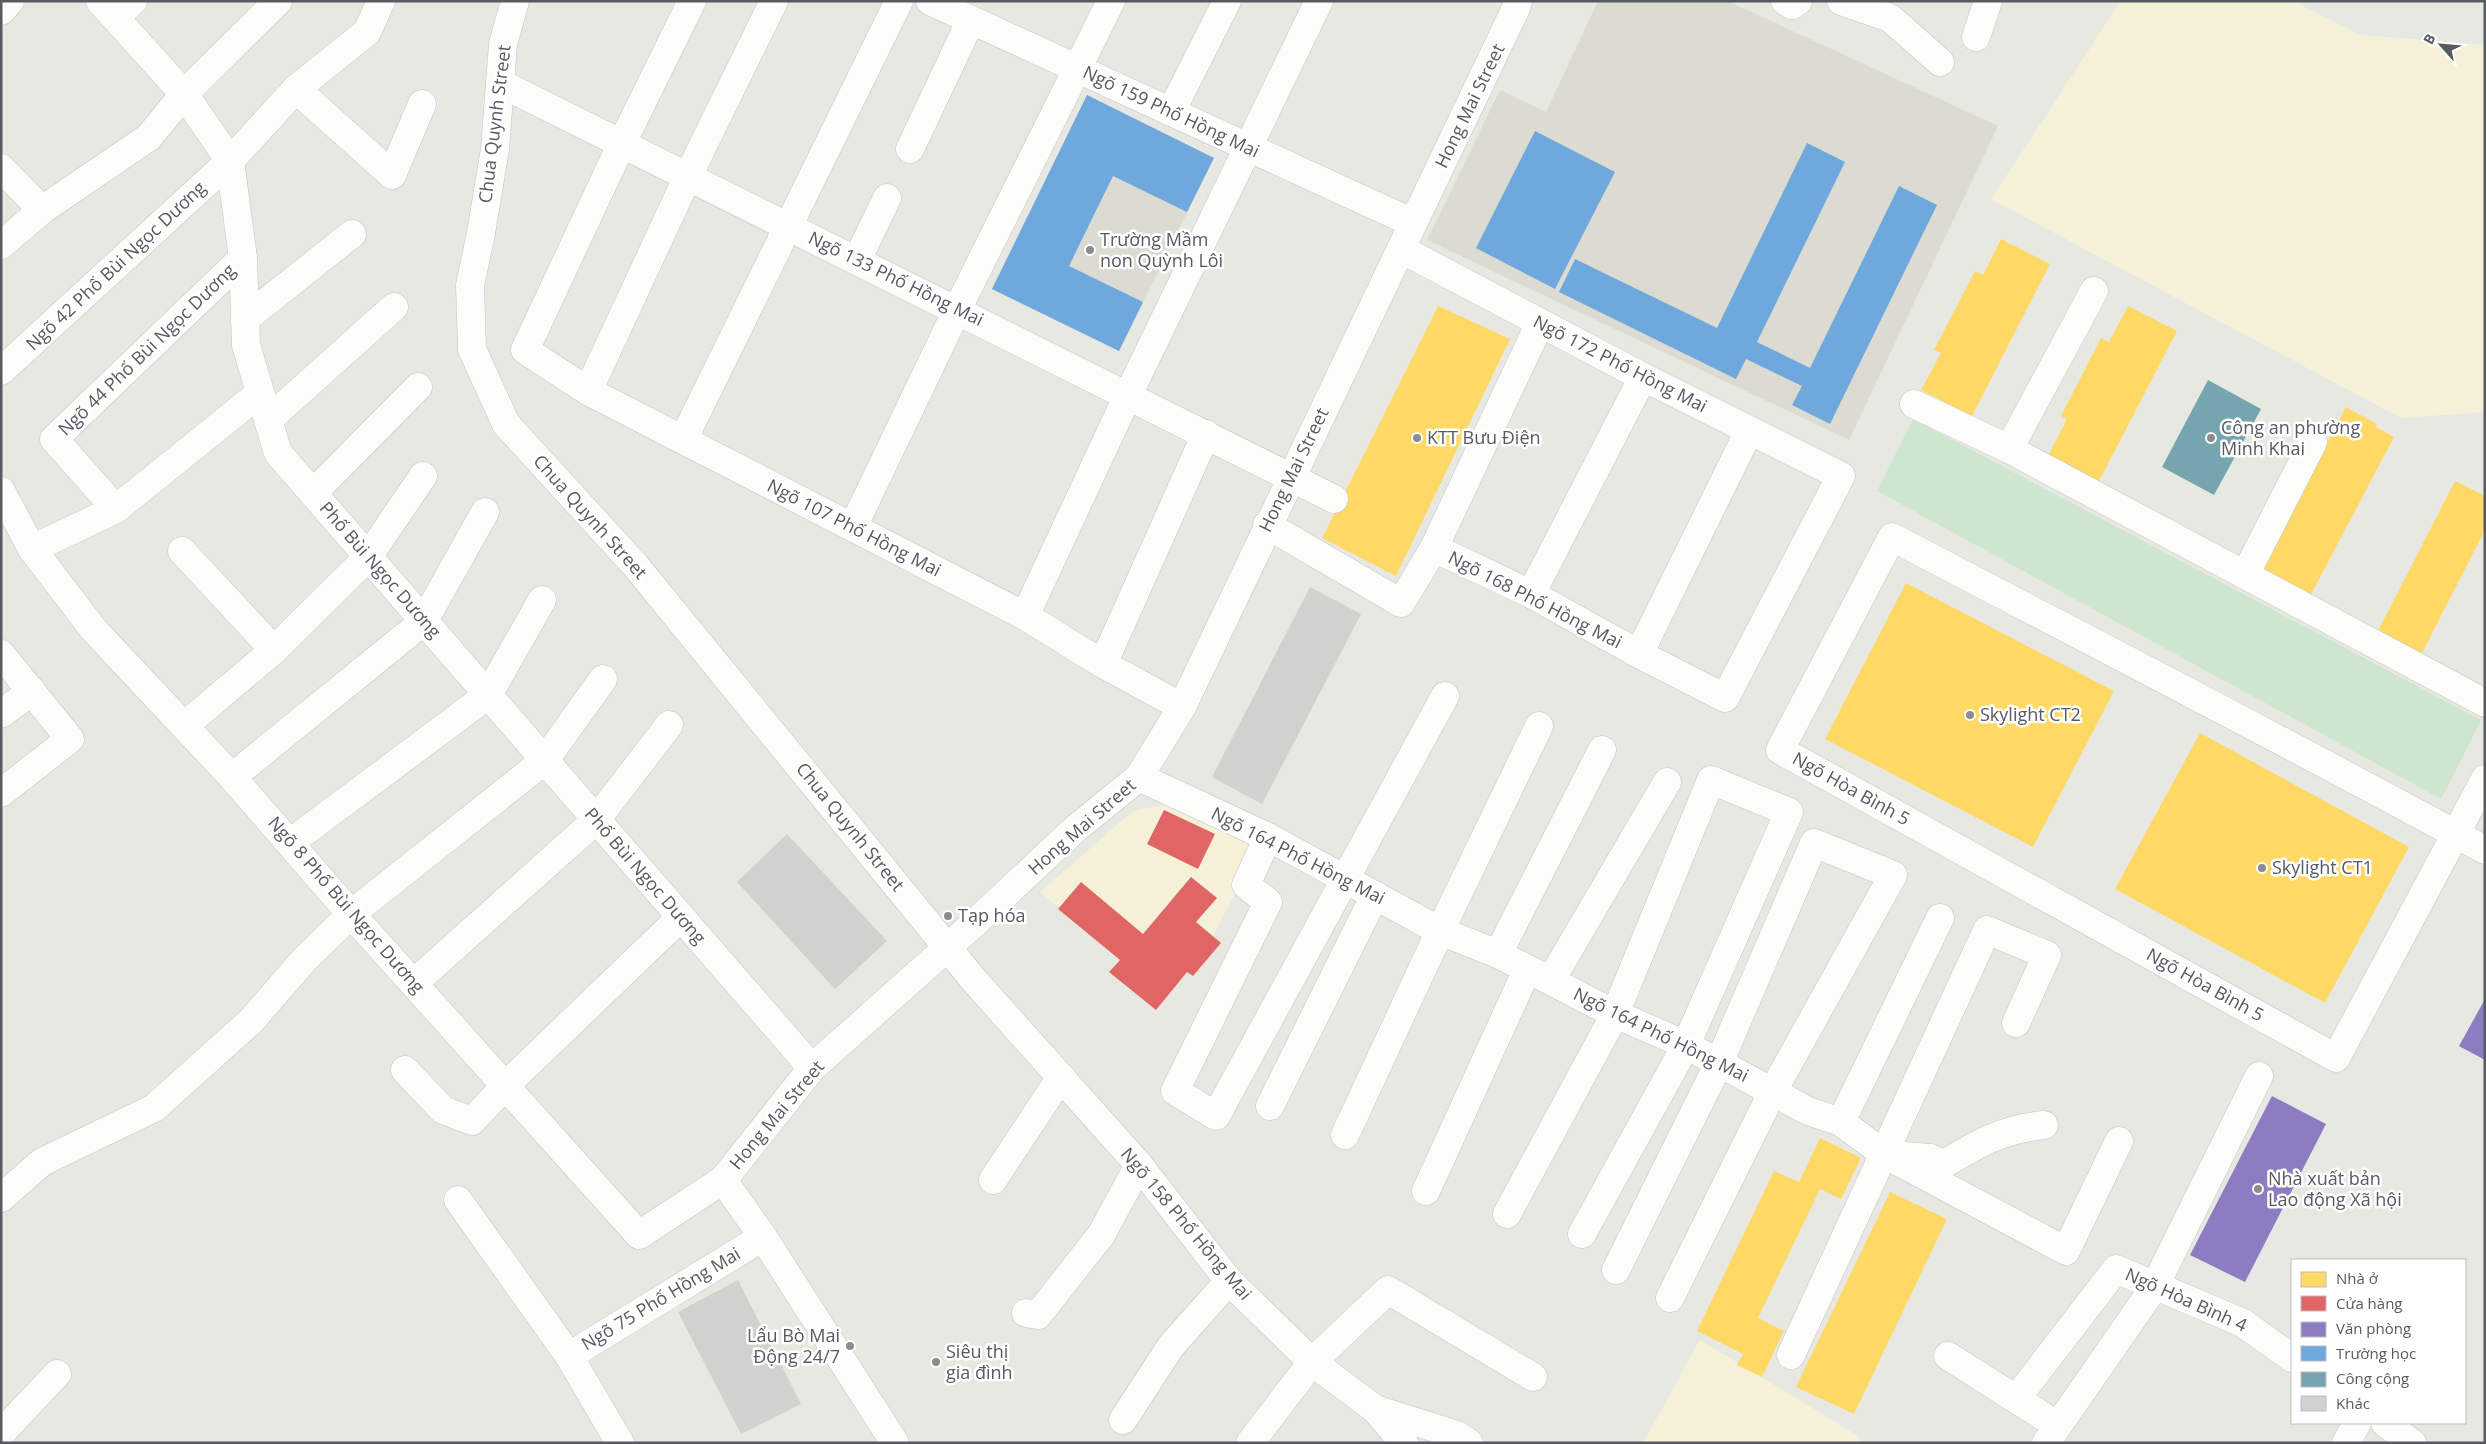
<svg xmlns="http://www.w3.org/2000/svg" width="2486" height="1444" font-family="'Open Sans',sans-serif">
<style>
.commercial{fill:#f5f1d8}
.education{fill:#dbdbd1}
.green{fill:#cee6ce}
.homes{fill:#ffd966}
.shops{fill:#e06666}
.offices{fill:#8e7cc3}
.schools{fill:#6fa8dc}
.public{fill:#76a5af}
.building{fill:#d1d1cd}
.lines{fill:none;stroke-linecap:round;stroke-linejoin:round}
.minor-casing{stroke:#c4c4c3;stroke-width:29}
.minor{stroke:#fcfcfb;stroke-width:28}
.poi-dot{fill:#8a8c8e;stroke:#fff;stroke-width:2}
.labels{text-anchor:middle;stroke-width:5;stroke-linejoin:round;paint-order:stroke}
.street-label{font-size:18px;fill:#575a60;stroke:#fff}
.poi-label{font-size:18px;fill:#575a60;stroke:#fff;text-anchor:start}
</style>
<rect width="100%" height="100%" fill="#e8e8e2"/>
<!-- commercial -->
<g class="commercial">
<polygon points="2121,1 2293,1 2361,35 2485,45 2485,412 2401,418 1991,199"/>
<polygon points="1168,803 1258,850 1213,936 1221,943 1193,976 1187,972 1156,1010 1109,972 1119,960 1040,892 1132,812"/>
<polygon points="1700,1340 1860,1437 1857,1443 1643,1443"/>
</g>
<!-- education -->
<g class="education">
<polygon points="1598,1 1728,1 1998,126 1849,440 1427,240 1500,90 1546,112"/>
<polygon points="1087,95 1214,158 1119,351 992,289"/>
</g>
<!-- green -->
<polygon class="green" points="1913,419 2481,720 2441,799 1877,491"/>
<!-- homes -->
<g class="homes">
<polygon points="2001,239 2050,264 1972,416 1921,390 1941,353 1934,350 1975,271 1983,275"/>
<polygon points="1438,306 1510,339 1396,576 1322,538"/>
<polygon points="2128,306 2177,331 2098,483 2048,456 2067,419 2061,416 2101,338 2109,342"/>
<polygon points="2346,407 2377,424 2376,427 2394,437 2306,604 2256,577"/>
<polygon points="2455,481 2485,496 2485,530 2422,653 2378,631"/>
<polygon points="1906,583 2114,691 2033,847 1825,739"/>
<polygon points="2200,733 2409,847 2325,1003 2115,889"/>
<polygon points="1820,1138 1861,1158 1841,1199 1820,1189 1758,1318 1784,1331 1762,1377 1737,1365 1743,1354 1697,1331 1774,1171 1799,1182"/>
<polygon points="1890,1192 1947,1219 1854,1414 1796,1387"/>
</g>
<!-- shops -->
<g class="shops">
<polygon points="1164,810 1215,834 1198,869 1147,844"/>
<polygon points="1191,877 1217,898 1196,922 1221,943 1193,976 1187,972 1156,1010 1109,972 1120,960 1058,909 1081,882 1143,934"/>
</g>
<!-- offices -->
<g class="offices">
<polygon points="2485,999 2485,1060 2459,1046"/>
<polygon points="2272,1096 2326,1124 2245,1282 2190,1255"/>
</g>
<!-- schools -->
<g class="schools">
<polygon points="1087,95 1214,158 1187,212 1113,176 1069,266 1143,302 1119,351 992,289"/>
<polygon points="1535,131 1615,172 1555,289 1476,248"/>
<polygon points="1807,143 1845,162 1757,342 1810,368 1899,186 1937,205 1830,424 1792,405 1802,386 1746,359 1736,379 1559,292 1575,259 1717,328"/>
</g>
<!-- public -->
<polygon class="public" points="2208,380 2261,409 2214,495 2162,467"/>
<!-- building -->
<g class="building">
<polygon points="1310,587 1361,614 1262,804 1212,777"/>
<polygon points="787,834 887,941 835,989 737,882"/>
<polygon points="738,1280 801,1404 741,1434 678,1312"/>
</g>
<g class="lines">
<defs>
<g id="minor">
<polyline points="100,1 184,94 230,161 243,258 246,345 278,453 812,1068"/>
<polyline points="515,1 503,44 495,149 481,233 470,285 472,349 506,424 635,565 973,979 1139,1165 1229,1281 1312,1362 1375,1409 1457,1435 1469,1443"/>
<polyline points="692,1 622,143 525,350 588,391 1025,616 1103,664 1182,707"/>
<polyline points="930,1 1413,223"/>
<polyline points="1785,1 1792,5 1798,1"/>
<polyline points="1841,1 1890,18 1940,62"/>
<polyline points="1,11 10,1"/>
<polyline points="116,17 133,1"/>
<polyline points="1976,37 1988,1"/>
<polyline points="500,83 1334,499"/>
<polyline points="296,89 392,175 422,104"/>
<polyline points="1171,112 1227,1"/>
<polyline points="910,149 971,20"/>
<polyline points="1,168 42,210"/>
<polyline points="1,245 42,210 149,137 184,94 278,1"/>
<polyline points="1401,249 1643,377 1841,476 1725,698 1639,654 1531,594 1434,548"/>
<polyline points="857,260 887,198"/>
<polyline points="245,319 352,234"/>
<polyline points="1,371 230,161 296,89 367,32 381,1"/>
<polyline points="588,391 688,176 774,1"/>
<polyline points="1914,404 2009,449 2485,703"/>
<polyline points="268,420 394,307"/>
<polyline points="683,440 899,1"/>
<polyline points="2009,449 2094,291"/>
<polyline points="1,491 32,549 94,630 232,777 351,914 639,1235 723,1180"/>
<polyline points="313,493 418,387"/>
<polyline points="116,509 54,439 243,258"/>
<polyline points="1267,525 1401,603 1434,548 1540,323"/>
<polyline points="853,527 957,310 1111,1"/>
<polyline points="32,549 116,509 260,393"/>
<polyline points="182,551 274,650"/>
<polyline points="2245,575 2313,442"/>
<polyline points="1531,594 1643,377"/>
<polyline points="1025,616 1128,395 1319,1"/>
<polyline points="1,654 70,739 1,793"/>
<polyline points="1639,654 1749,431"/>
<polyline points="1103,664 1206,434"/>
<polyline points="1,714 32,691"/>
<polyline points="184,726 274,650 368,557 423,476"/>
<polyline points="232,777 424,621 485,512"/>
<polyline points="1139,777 1268,837 1440,931 1498,954 1615,1014 1686,1045 1808,1111 1841,1122 1884,1154 2066,1251 2119,1141"/>
<path d="M2485,779L2336,1058L1780,750L1892,537C2090,641 2289,743 2485,850"/>
<polyline points="1268,837 1246,885 1268,902 1175,1091 1216,1116 1445,696"/>
<polyline points="291,842 488,695 542,600"/>
<polyline points="1498,954 1602,750"/>
<polyline points="1551,980 1667,782"/>
<polyline points="414,983 596,820 669,725"/>
<polyline points="405,1070 443,1110 472,1121 506,1085 681,917"/>
<polyline points="1270,1106 1375,895"/>
<polyline points="1841,1122 1940,918"/>
<polyline points="1345,1135 1440,931 1539,726"/>
<path d="M1903,1156L1930,1158L1944,1164C1979,1143 2003,1129 2044,1125"/>
<polyline points="993,1180 1061,1077"/>
<polyline points="1426,1191 1527,970"/>
<polyline points="1,1198 42,1162 154,1108 251,1021 304,960 351,914 545,760 603,679"/>
<polyline points="458,1200 569,1356 763,1237"/>
<polyline points="1507,1214 1615,1014 1711,780 1789,812 1686,1045 1582,1234"/>
<polyline points="1616,1270 1719,1063 1814,843 1893,875 1773,1091 1670,1298"/>
<polyline points="1026,1313 1038,1315 1101,1235 1139,1165"/>
<polyline points="1791,1355 1987,930 2047,955 2016,1023"/>
<polyline points="569,1356 620,1443"/>
<polyline points="1948,1356 2057,1425"/>
<polyline points="2016,1399 2116,1269 2243,1323 2292,1358"/>
<polyline points="1375,1409 1404,1443"/>
<polyline points="1123,1420 1171,1346 1229,1281"/>
<polyline points="2385,1423 2412,1443"/>
<polyline points="1,1425 5,1429 57,1374"/>
<polyline points="895,1443 763,1237 723,1180 812,1068 977,921 1074,830 1139,777 1182,707 1516,8 1518,1"/>
<polyline points="1250,1443 1312,1362 1388,1290 1533,1377"/>
<polyline points="2046,1443 2155,1286 2259,1076"/>
<polyline points="2346,1443 2357,1423"/>
</g>
</defs>
<!-- minor casing -->
<use href="#minor" class="minor-casing"/>
<!-- minor -->
<use href="#minor" class="minor"/>
</g>
<!-- markers -->
<g class="poi-dot">
<circle cx="1090" cy="250" r="5"/>
<circle cx="1417" cy="438" r="5"/>
<circle cx="2211" cy="438" r="5"/>
<circle cx="1970" cy="715" r="5"/>
<circle cx="2262" cy="868" r="5"/>
<circle cx="948" cy="916" r="5"/>
<circle cx="2258" cy="1189" r="5"/>
<circle cx="850" cy="1346" r="5"/>
<circle cx="936" cy="1362" r="5"/>
</g>
<g class="labels">
<!-- street labels -->
<g class="street-label">
<text transform="translate(1470 106) rotate(-64)" y="6">Hong Mai Street</text>
<text transform="translate(1171 112) rotate(25)" y="6">Ngõ 159 Phố Hồng Mai</text>
<text transform="translate(495 124) rotate(-83)" y="6">Chua Quynh Street</text>
<text transform="translate(116 266) rotate(-43)" y="6">Ngõ 42 Phố Bùi Ngọc Dương</text>
<text transform="translate(896 279) rotate(26)" y="6">Ngõ 133 Phố Hồng Mai</text>
<text transform="translate(147 350) rotate(-44)" y="6">Ngõ 44 Phố Bùi Ngọc Dương</text>
<text transform="translate(1620 364) rotate(27)" y="6">Ngõ 172 Phố Hồng Mai</text>
<text transform="translate(1294 470) rotate(-64)" y="6">Hong Mai Street</text>
<text transform="translate(590 517) rotate(48)" y="6">Chua Quynh Street</text>
<text transform="translate(854 528) rotate(27)" y="6">Ngõ 107 Phố Hồng Mai</text>
<text transform="translate(380 570) rotate(49)" y="6">Phố Bùi Ngọc Dương</text>
<text transform="translate(1535 600) rotate(27)" y="6">Ngõ 168 Phố Hồng Mai</text>
<text transform="translate(1851 789) rotate(29)" y="6">Ngõ Hòa Bình 5</text>
<text transform="translate(850 827) rotate(51)" y="6">Chua Quynh Street</text>
<text transform="translate(1082 827) rotate(-41)" y="6">Hong Mai Street</text>
<text transform="translate(1298 856) rotate(27)" y="6">Ngõ 164 Phố Hồng Mai</text>
<text transform="translate(645 876) rotate(49)" y="6">Phố Bùi Ngọc Dương</text>
<text transform="translate(346 905) rotate(49)" y="6">Ngõ 8 Phố Bùi Ngọc Dương</text>
<text transform="translate(2205 985) rotate(29)" y="6">Ngõ Hòa Bình 5</text>
<text transform="translate(1661 1035) rotate(26)" y="6">Ngõ 164 Phố Hồng Mai</text>
<text transform="translate(777 1115) rotate(-50)" y="6">Hong Mai Street</text>
<text transform="translate(1186 1224) rotate(50)" y="6">Ngõ 158 Phố Hồng Mai</text>
<text transform="translate(661 1299) rotate(-31)" y="6">Ngõ 75 Phố Hồng Mai</text>
<text transform="translate(2186 1300) rotate(24)" y="6">Ngõ Hòa Bình 4</text>
</g>
<!-- poi labels -->
<g class="poi-label">
<text x="1100" y="246">Trường Mầm<tspan x="1100" dy="21">non Quỳnh Lôi</tspan></text>
<text x="2221" y="434">Công an phường<tspan x="2221" dy="21">Minh Khai</tspan></text>
<text x="1427" y="444">KTT Bưu Điện</text>
<text x="1980" y="721">Skylight CT2</text>
<text x="2272" y="874">Skylight CT1</text>
<text x="958" y="922">Tạp hóa</text>
<text x="2268" y="1185">Nhà xuất bản<tspan x="2268" dy="21">Lao động Xã hội</tspan></text>
<text x="840" y="1342" text-anchor="end">Lẩu Bò Mai<tspan x="840" dy="21">Động 24/7</tspan></text>
<text x="946" y="1358">Siêu thị<tspan x="946" dy="21">gia đình</tspan></text>
</g>
</g>
<!-- border -->
<rect width="2486" height="1444" fill="none" stroke="#575a60" stroke-width="5"/>
<!-- legend -->
<rect x="2291" y="1259" width="175" height="165" fill="#ffffff" stroke="#bcbdbf"/>
<rect x="2301" y="1272" width="25" height="15" fill="#ffd966" stroke="#bcbdbf"/>
<text x="2336" y="1284" font-size="15" fill="#575a60">Nhà ở</text>
<rect x="2301" y="1296" width="25" height="15" fill="#e06666" stroke="#bcbdbf"/>
<text x="2336" y="1309" font-size="15" fill="#575a60">Cửa hàng</text>
<rect x="2301" y="1322" width="25" height="15" fill="#8e7cc3" stroke="#bcbdbf"/>
<text x="2336" y="1334" font-size="15" fill="#575a60">Văn phòng</text>
<rect x="2301" y="1346" width="25" height="15" fill="#6fa8dc" stroke="#bcbdbf"/>
<text x="2336" y="1359" font-size="15" fill="#575a60">Trường học</text>
<rect x="2301" y="1372" width="25" height="15" fill="#76a5af" stroke="#bcbdbf"/>
<text x="2336" y="1384" font-size="15" fill="#575a60">Công cộng</text>
<rect x="2301" y="1396" width="25" height="15" fill="#d1d1cd" stroke="#bcbdbf"/>
<text x="2336" y="1409" font-size="15" fill="#575a60">Khác</text>
<!-- north arrow -->
<g transform="translate(2441 45) rotate(297)" stroke="#ffffff" stroke-width="4" paint-order="stroke">
<path d="M0-4L9 19L0 12L-9 19Z" fill="#575a60"/>
<text y="-8" font-size="14" font-weight="bold" text-anchor="middle" fill="#575a60">B</text>
</g>
</svg>
